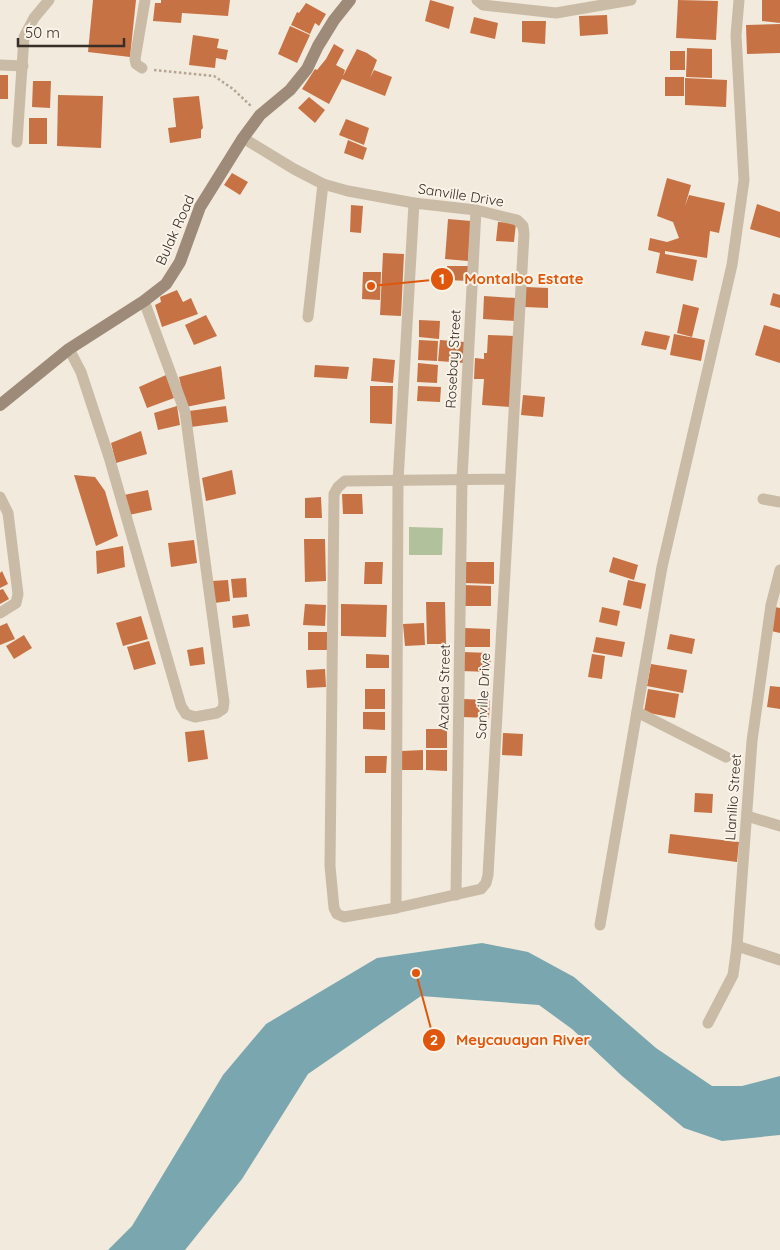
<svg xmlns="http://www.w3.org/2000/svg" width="780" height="1250" font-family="Quicksand,sans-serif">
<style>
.green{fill:#b1c19b}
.water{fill:#7aa7af}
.building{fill:#c77245}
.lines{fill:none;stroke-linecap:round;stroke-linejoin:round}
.path{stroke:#b6a592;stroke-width:2.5;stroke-dasharray:2.5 2.5;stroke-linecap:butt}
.street{stroke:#cabba7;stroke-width:11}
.secondary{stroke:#9e8a79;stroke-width:12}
.labels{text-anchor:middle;stroke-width:4;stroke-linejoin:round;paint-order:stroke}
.street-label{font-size:14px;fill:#372e28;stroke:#faf3e8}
.leader{fill:none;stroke:#df570d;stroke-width:2}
.callout-dot{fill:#df570d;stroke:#faf3e8;stroke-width:2}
.mark-label{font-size:15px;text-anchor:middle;font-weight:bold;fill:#fff}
.callout-label{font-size:15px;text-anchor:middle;font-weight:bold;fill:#df570d;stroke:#faf3e8;stroke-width:4;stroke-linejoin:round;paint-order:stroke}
</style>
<rect width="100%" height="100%" fill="#f2eadc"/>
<!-- green -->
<polygon class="green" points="409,527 443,528 442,555 409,555"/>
<!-- water -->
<polygon class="water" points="482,943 528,952 574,977 656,1048 712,1086 742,1086 780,1076 780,1135 722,1141 684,1128 622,1076 572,1029 539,1005 421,996 308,1074 242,1179 185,1250 108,1250 132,1226 223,1075 266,1024 377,958"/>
<!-- building -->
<g class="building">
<polygon points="93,0 136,0 130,57 88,52"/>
<polygon points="161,0 230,0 228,16 182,13 181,23 153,21 155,3 161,3"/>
<polygon points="430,0 454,7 449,29 425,21"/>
<polygon points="678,0 718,1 716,40 676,38"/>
<polygon points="762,0 780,0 780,23 762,21"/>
<polygon points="306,3 326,14 319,26 315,23 310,34 291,25 297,12 299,13"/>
<polygon points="607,15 608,34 580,36 579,16"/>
<polygon points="474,17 498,23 495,39 470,33"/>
<polygon points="522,21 546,21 545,44 522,42"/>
<polygon points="780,24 780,53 747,54 746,25"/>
<polygon points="290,26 310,35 297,63 278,54"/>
<polygon points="193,35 219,39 217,48 228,50 226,60 216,58 215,68 189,65"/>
<polygon points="334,44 344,50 336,65 345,70 343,76 357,49 367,53 377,60 370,78 374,70 392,77 385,96 342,79 329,104 302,89 315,69 317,70 326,59"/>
<polygon points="687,48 712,49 712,78 686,77"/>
<rect x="670" y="51" width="15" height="19"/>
<rect x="0" y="75" width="8" height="24"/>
<rect x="665" y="77" width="19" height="19"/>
<polygon points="685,78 727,80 726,107 685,105"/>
<polygon points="33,81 51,81 50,108 32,107"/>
<polygon points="58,95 103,96 101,148 57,146"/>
<polygon points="199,96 203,128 201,130 201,138 170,143 168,128 176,127 173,98"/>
<polygon points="309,97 325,110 315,123 298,108"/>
<rect x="29" y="118" width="18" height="26"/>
<polygon points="346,119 369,128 364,145 339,135"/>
<polygon points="348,140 367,148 363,160 344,153"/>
<polygon points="232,173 248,182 240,195 224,185"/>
<polygon points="667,178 691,185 685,206 689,195 725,203 719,233 710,231 707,258 665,251 665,254 697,260 693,281 656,273 660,253 648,250 650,238 667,242 679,238 673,222 657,216"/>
<polygon points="757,204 780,212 780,238 750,229"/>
<polygon points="351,205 363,206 361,233 350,232"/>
<polygon points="448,219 471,221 468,261 445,259"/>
<polygon points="498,222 516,223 514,242 496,241"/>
<polygon points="383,253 404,254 401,316 380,315"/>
<polygon points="447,266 468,266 468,281 447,280"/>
<polygon points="363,272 381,272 380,300 362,299"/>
<polygon points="526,287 548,288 548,308 525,307"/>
<polygon points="177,290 183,302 191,298 198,314 162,327 155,305 161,302 160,297"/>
<polygon points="773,293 780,295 780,308 770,305"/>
<polygon points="484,296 516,298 515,321 483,319"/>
<polygon points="683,304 699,308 692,337 677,333"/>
<polygon points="206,315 217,336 194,345 185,325"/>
<polygon points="419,320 440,321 439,339 419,337"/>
<polygon points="764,325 780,330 780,363 755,355"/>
<polygon points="645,331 670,336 666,350 641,345"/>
<polygon points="674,334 705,340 701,361 670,355"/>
<polygon points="488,335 515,336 511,407 482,405 484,379 474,379 475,358 484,359 484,353 487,353"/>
<polygon points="419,340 438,341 437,361 418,360"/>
<polygon points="440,340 465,342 464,363 438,361"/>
<polygon points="373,358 395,360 393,383 371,381"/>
<polygon points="418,363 438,365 437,383 417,382"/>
<polygon points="315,365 349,367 347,379 314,377"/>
<polygon points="221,366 225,399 186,407 179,377"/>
<polygon points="166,375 174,398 147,408 139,387"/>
<polygon points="370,386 393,386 392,424 370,423"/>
<polygon points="418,386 441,387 440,402 417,401"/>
<polygon points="523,395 545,397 543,417 521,415"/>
<polygon points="177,406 180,425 158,430 154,413"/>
<polygon points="226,406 228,422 191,427 189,411"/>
<polygon points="141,431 147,454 116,463 111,443"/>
<polygon points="232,470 236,494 206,501 202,478"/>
<polygon points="74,475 95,477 105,491 118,536 96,546"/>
<polygon points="148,490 152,510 129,515 124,495"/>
<polygon points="342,494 362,494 363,514 343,514"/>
<polygon points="321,497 322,518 305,518 305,498"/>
<polygon points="304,539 325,539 326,581 305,582"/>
<polygon points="194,540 197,563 171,567 168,543"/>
<polygon points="123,546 125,567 97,574 96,551"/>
<polygon points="613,557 638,565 634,580 609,572"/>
<polygon points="365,562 383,562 382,584 364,584"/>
<polygon points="464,562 494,562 494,584 464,583"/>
<polygon points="2,571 8,584 0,588 0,573"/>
<polygon points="246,578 247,597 233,598 231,579"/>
<polygon points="228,580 230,601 214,603 212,581"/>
<polygon points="628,580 646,584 641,609 623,605"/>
<polygon points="463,585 491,586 491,606 462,606"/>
<polygon points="3,589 9,599 0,604 0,590"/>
<polygon points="426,602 445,602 446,644 427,644"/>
<polygon points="305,604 326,605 325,626 303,625"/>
<polygon points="341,604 387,605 386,637 341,636"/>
<polygon points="602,607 620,611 617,626 599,622"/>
<polygon points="775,607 780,608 780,633 771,631"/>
<polygon points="248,614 250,626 233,628 232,616"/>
<polygon points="141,616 148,639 123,646 116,623"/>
<polygon points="7,623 15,639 0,645 0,626"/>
<polygon points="424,623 425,645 405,646 403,624"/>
<polygon points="464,628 490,629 490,647 464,647"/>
<rect x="308" y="632" width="20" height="18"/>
<polygon points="670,634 695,639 692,654 667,649"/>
<polygon points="24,635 32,648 14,659 6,646"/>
<polygon points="596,637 625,642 622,657 593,652"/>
<polygon points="149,641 156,664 134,670 127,647"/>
<polygon points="203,647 205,664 190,666 187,650"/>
<polygon points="462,652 491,653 490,672 461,671"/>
<polygon points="366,654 389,655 389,668 366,668"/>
<polygon points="592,654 605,656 602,679 588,677"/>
<polygon points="651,664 687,670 683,693 647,686"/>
<polygon points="325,669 326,687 307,688 306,670"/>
<polygon points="770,686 780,687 780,709 767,707"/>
<rect x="365" y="689" width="20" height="20"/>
<polygon points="648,689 679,694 675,718 644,712"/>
<polygon points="463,699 490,700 489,718 462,717"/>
<polygon points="363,712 385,712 385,730 363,729"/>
<rect x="426" y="729" width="21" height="19"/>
<polygon points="204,730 208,759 188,762 185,732"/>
<polygon points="503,733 523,734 522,756 502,755"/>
<polygon points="423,750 423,770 402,770 402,751"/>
<polygon points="426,750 447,750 447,771 426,770"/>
<polygon points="365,756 387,756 386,773 365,773"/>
<polygon points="695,793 713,794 712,813 694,812"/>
<polygon points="670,834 739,842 737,862 668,853"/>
</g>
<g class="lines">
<!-- path -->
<polyline class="path" points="154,70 214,76 233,89 252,107"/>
<!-- street -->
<g class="street">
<polyline points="477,0 483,5 556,13 631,0"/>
<polyline points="0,65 23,66"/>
<polyline points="142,68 136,64 135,59 145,0"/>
<polyline points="243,138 294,169 323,184 348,191 414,203 476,210 517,220 523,226 524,234 488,875 486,883 481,889 396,908 344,917 337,914 334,908 330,866 334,494 338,487 345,481 510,479"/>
<polyline points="17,142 24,37 34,18 49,0"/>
<polyline points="308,317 323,184"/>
<polyline points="69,349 81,372 109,457 181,706 186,714 195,717 217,713 223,709 224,702 185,412 144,301"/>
<polyline points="0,497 8,513 18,594 16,603 0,613"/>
<polyline points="763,499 780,502"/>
<polyline points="637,712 726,757"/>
<polyline points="747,816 780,826"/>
<polyline points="456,895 462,479 476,210"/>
<polyline points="396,908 398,481 414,203"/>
<polyline points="600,925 662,567 732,265 744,180 736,35 739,0"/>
<polyline points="737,946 780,960"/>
<polyline points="708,1023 733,975 737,946 752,741 771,605 780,570"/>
</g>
<!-- secondary -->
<polyline class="secondary" points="0,405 69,349 144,301 166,284 180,262 200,207 243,138 260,115 290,90 307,69 318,46 334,20 350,0"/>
</g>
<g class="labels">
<!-- street labels -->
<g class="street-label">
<text transform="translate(461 195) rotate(9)" y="5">Sanville Drive</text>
<text transform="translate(175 230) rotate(-66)" y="5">Bulak Road</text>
<text transform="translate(453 359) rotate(-87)" y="5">Rosebay Street</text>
<text transform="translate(444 687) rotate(-89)" y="5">Azalea Street</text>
<text transform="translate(483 696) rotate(-87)" y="5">Sanville Drive</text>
<text transform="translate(733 797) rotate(-86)" y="5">Llanilio Street</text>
</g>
</g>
<!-- callouts -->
<path class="leader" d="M371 286L442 279M416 973L434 1040"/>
<g class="callout-dot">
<circle cx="371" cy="286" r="5"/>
<circle cx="416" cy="973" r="5"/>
<circle cx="442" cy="279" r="12"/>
<circle cx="434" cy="1040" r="12"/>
</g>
<g class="mark-label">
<text x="442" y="284">1</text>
<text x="434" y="1045">2</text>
</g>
<g class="callout-label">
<text x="524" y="284">Montalbo Estate</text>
<text x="523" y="1045">Meycauayan River</text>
</g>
<!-- scale -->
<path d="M18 38v8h106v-8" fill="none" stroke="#372e28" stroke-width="2.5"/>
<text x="25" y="38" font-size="15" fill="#372e28" stroke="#faf3e8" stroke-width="4" paint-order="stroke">50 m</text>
</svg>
